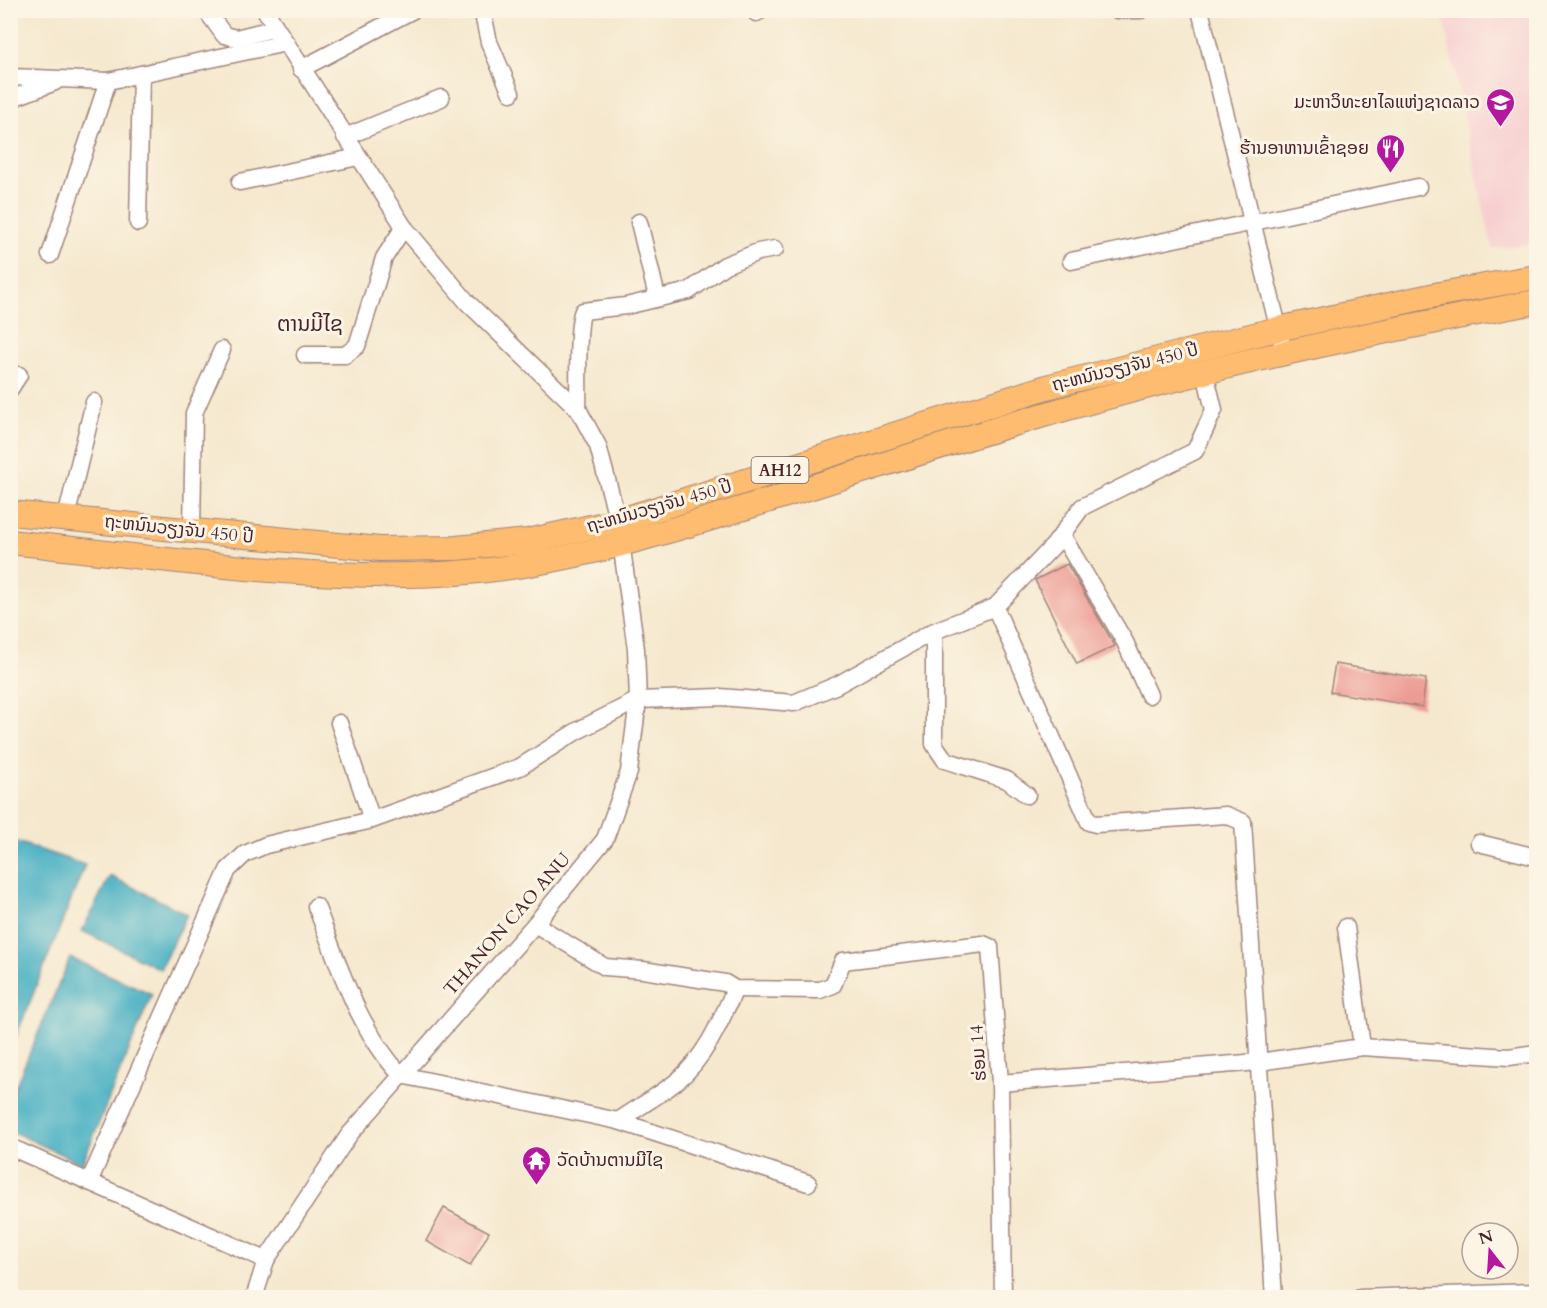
<svg xmlns="http://www.w3.org/2000/svg" width="1547" height="1308" font-family="Cardo,'Noto Sans Lao',serif">
<style>
.built{fill:#f7cfd0}
.water{fill:#44afc2;stroke:#476776;stroke-width:1.5}
.building{fill:#ed9c95}
.lines{fill:none;stroke-linecap:round;stroke-linejoin:round}
.minor-casing{stroke:#a0847c;stroke-width:19}
.highway-casing{stroke:#a0847c;stroke-width:26}
.minor{stroke:#fff;stroke-width:16}
.highway{stroke:#fdbc6f;stroke-width:24}
.labels{text-anchor:middle;stroke-width:6;stroke-linejoin:round;paint-order:stroke}
.shield{fill:#fcf5e5;stroke:#7f5f63;stroke-width:1.5}
.shield-label{font-size:16px;font-weight:bold;fill:#4a1f2b}
.poi-label{font-size:18px;fill:#4a1f2b;stroke:#fcf5e5;text-anchor:end}
.street-label{font-size:18px;fill:#4a1f2b;stroke:#fcf5e5}
.quarter-label{font-size:21px;fill:#4a1f2b;stroke:#fcf5e5}
</style>
<rect width="100%" height="100%" fill="#fcf5e5"/>
<filter id="ink" filterUnits="userSpaceOnUse"><feTurbulence type="fractalNoise" baseFrequency=".0167" numOctaves="2"/><feDisplacementMap in="SourceGraphic" scale="12" xChannelSelector="R" yChannelSelector="G"/><feConvolveMatrix kernelMatrix="1 2 1 2 8 2 1 2 1" color-interpolation-filters="sRGB"/></filter>
<filter id="wash" filterUnits="userSpaceOnUse"><feTurbulence type="fractalNoise" baseFrequency=".008" numOctaves="4" result="noise"/><feDisplacementMap in="SourceGraphic" scale="24" xChannelSelector="R" yChannelSelector="G"/><feGaussianBlur stdDeviation="1.35" result="paint"/><feColorMatrix in="noise" values="0 0 0 0 0 0 0 0 0 0 0 0 0 0 0 0 0 1.4 0 .05"/><feComposite in="paint" operator="in"/></filter>
<g filter="url(#wash)">
<rect width="100%" height="100%" fill="#f5e8ce"/>
<!-- built -->
<polygon class="built" points="1442,11 1536,11 1536,243 1492,248"/>
<!-- water -->
<g class="water">
<polygon points="11,840 85,865 11,1049 10,840"/>
<polygon points="110,876 187,914 160,969 82,931"/>
<polygon points="70,958 152,994 82,1164 11,1131 11,1097"/>
</g>
<g id="blocks">
<!-- building -->
<g class="building">
<polygon points="1067,564 1115,646 1077,664 1035,580"/>
<polygon points="1335,664 1426,679 1422,707 1330,692"/>
<polygon points="444,1208 489,1232 470,1266 426,1241"/>
</g>
</g>
</g>
<g filter="url(#ink)">
<use href="#blocks" fill-opacity="0" stroke="#a0847c" stroke-width="1.5"/>
<g class="lines">
<defs>
<g id="minor">
<polyline points="206,10 224,35 236,38 276,28"/>
<polyline points="482,10 489,42 511,93"/>
<polyline points="1117,10 1141,10"/>
<polyline points="1200,10 1281,339"/>
<polyline points="756,13 762,10"/>
<polyline points="301,69 413,10"/>
<polyline points="10,77 108,81 286,43"/>
<polyline points="10,99 55,82"/>
<polyline points="345,137 441,98"/>
<polyline points="240,182 358,157"/>
<polyline points="639,222 657,297"/>
<polyline points="138,223 141,74"/>
<polyline points="50,255 108,81"/>
<polyline points="1071,261 1418,187"/>
<polyline points="305,355 345,355 357,346 384,258 404,227"/>
<polyline points="10,389 19,375"/>
<path d="M578,409C579,388 576,325 583,311L626,306L689,291L725,265L758,252L775,249"/>
<polyline points="66,518 94,402"/>
<polyline points="192,530 194,413 222,350"/>
<polyline points="1062,535 1125,642 1149,695"/>
<polyline points="995,607 1089,822 1096,824 1226,815 1243,822 1274,1298"/>
<polyline points="934,632 934,744 945,760 1007,780 1027,795"/>
<polyline points="339,723 372,820"/>
<polyline points="1479,843 1536,857"/>
<path d="M316,906C339,965 357,1028 401,1075L618,1121L808,1183"/>
<polyline points="535,924 605,967 643,970 725,983 735,989 820,990 833,985 843,961 983,944 990,947 1000,1083 1003,1298"/>
<polyline points="1346,927 1362,1047"/>
<polyline points="1000,1083 1259,1062 1362,1047 1509,1057 1536,1053"/>
<path d="M618,1121C637,1108 658,1096 676,1082C705,1058 720,1023 735,989"/>
<polyline points="10,1147 266,1260"/>
<polyline points="89,1182 228,870 245,854 266,845 372,820 520,767 577,731 638,700 720,697 794,703 837,685 932,632 995,607 1054,545 1082,507 1195,451 1214,410 1205,373"/>
<polyline points="254,1298 266,1260 349,1135 535,924 605,839 629,772 638,700 636,649 618,521 598,446 578,409 468,303 404,227 265,10"/>
<polyline points="1360,1298 1536,1292"/>
</g>
<g id="highway">
<polyline points="10,513 380,549 456,548 528,541 618,521 1050,386 1278,329 1440,294 1536,277"/>
<path d="M10,542C156,557 311,583 456,573C557,566 651,537 747,507C849,476 951,442 1054,412C1212,366 1375,332 1536,302"/>
</g>
</defs>
<!-- minor casing -->
<use href="#minor" class="minor-casing"/>
<!-- highway casing -->
<use href="#highway" class="highway-casing"/>
<!-- minor -->
<use href="#minor" class="minor"/>
<!-- highway -->
<use href="#highway" class="highway"/>
</g>
</g>
<!-- icons -->
<defs>
<symbol id="university-pin" viewBox="-11 -11 22 30"><path d="M0 17L-7.5 6A9.5 9.5 0 1 1 7.5 6Z" fill="#b5179e" stroke="#fcf5e5"/><path d="M0-5L7-2L0 1L-7-2ZM-4 1L0 2.5L4 1V4Q0 6-4 4Z" fill="#fff"/></symbol>
<symbol id="restaurant-pin" viewBox="-11 -11 22 30"><path d="M0 17L-7.5 6A9.5 9.5 0 1 1 7.5 6Z" fill="#b5179e" stroke="#fcf5e5"/><path d="M-5-6h1v4h1v-4h1v4h1v-4h1v5L-1.5 .5V6h-2V.5L-5-1ZM5-6V6H3V1.5H1.5Q1.5-4 5-6Z" fill="#fff"/></symbol>
<symbol id="temple-pin" viewBox="-11 -11 22 30"><path d="M0 17L-7.5 6A9.5 9.5 0 1 1 7.5 6Z" fill="#b5179e" stroke="#fcf5e5"/><path d="M0-6L5-2H3V0L6.5 2.5H4V6H1.5V3h-3V6H-4V2.5H-6.5L-3 0V-2H-5Z" fill="#fff"/></symbol>
</defs>
<g fill-rule="evenodd">
<use href="#university-pin" x="1484" y="86" width="33" height="45"/>
<use href="#restaurant-pin" x="1374" y="132" width="33" height="45"/>
<use href="#temple-pin" x="520" y="1144" width="33" height="45"/>
</g>
<g class="labels">
<!-- shield labels -->
<rect class="shield" x="751.5" y="457" width="57" height="26" rx="4.5"/>
<g class="shield-label">
<text x="780" y="476">AH12</text>
</g>
<!-- poi labels -->
<g class="poi-label">
<text x="1480" y="108">ມະຫາວິທະຍາໄລແຫ່ງຊາດລາວ</text>
<text x="1369" y="154">ຮ້ານອາຫານເຂົ້າຊອຍ</text>
<text x="557" y="1166" text-anchor="start">ວັດບ້ານຕານມີໄຊ</text>
</g>
<!-- street labels -->
<g class="street-label">
<text transform="translate(1125 367) rotate(-14)" y="6">ຖະຫນົນວຽງຈັນ 450 ປີ</text>
<text transform="translate(659 506) rotate(-16)" y="6">ຖະຫນົນວຽງຈັນ 450 ປີ</text>
<text transform="translate(179 529) rotate(6)" y="6">ຖະຫນົນວຽງຈັນ 450 ປີ</text>
<text transform="translate(507 924) rotate(-49)" y="6">THANON CAO ANU</text>
<text transform="translate(978 1053) rotate(-94)" y="6">ຮ່ອມ 14</text>
</g>
<!-- quarter labels -->
<g class="quarter-label">
<text x="310" y="331">ຕານມີໄຊ</text>
</g>
</g>
<!-- margin -->
<rect width="1547" height="1308" fill="none" stroke="#fcf5e5" stroke-width="36"/>
<!-- north arrow -->
<g transform="translate(1490 1251) rotate(343)"><circle r="28" fill="#fcf5e5" stroke="#b59f9b" stroke-width="1.5"/>
<path d="M0-4.5L10 22L0 15L-10 22Z" fill="#b5179e"/>
<text y="-9" font-size="16" font-weight="bold" text-anchor="middle" fill="#4a1f2b">N</text>
</g>
</svg>
